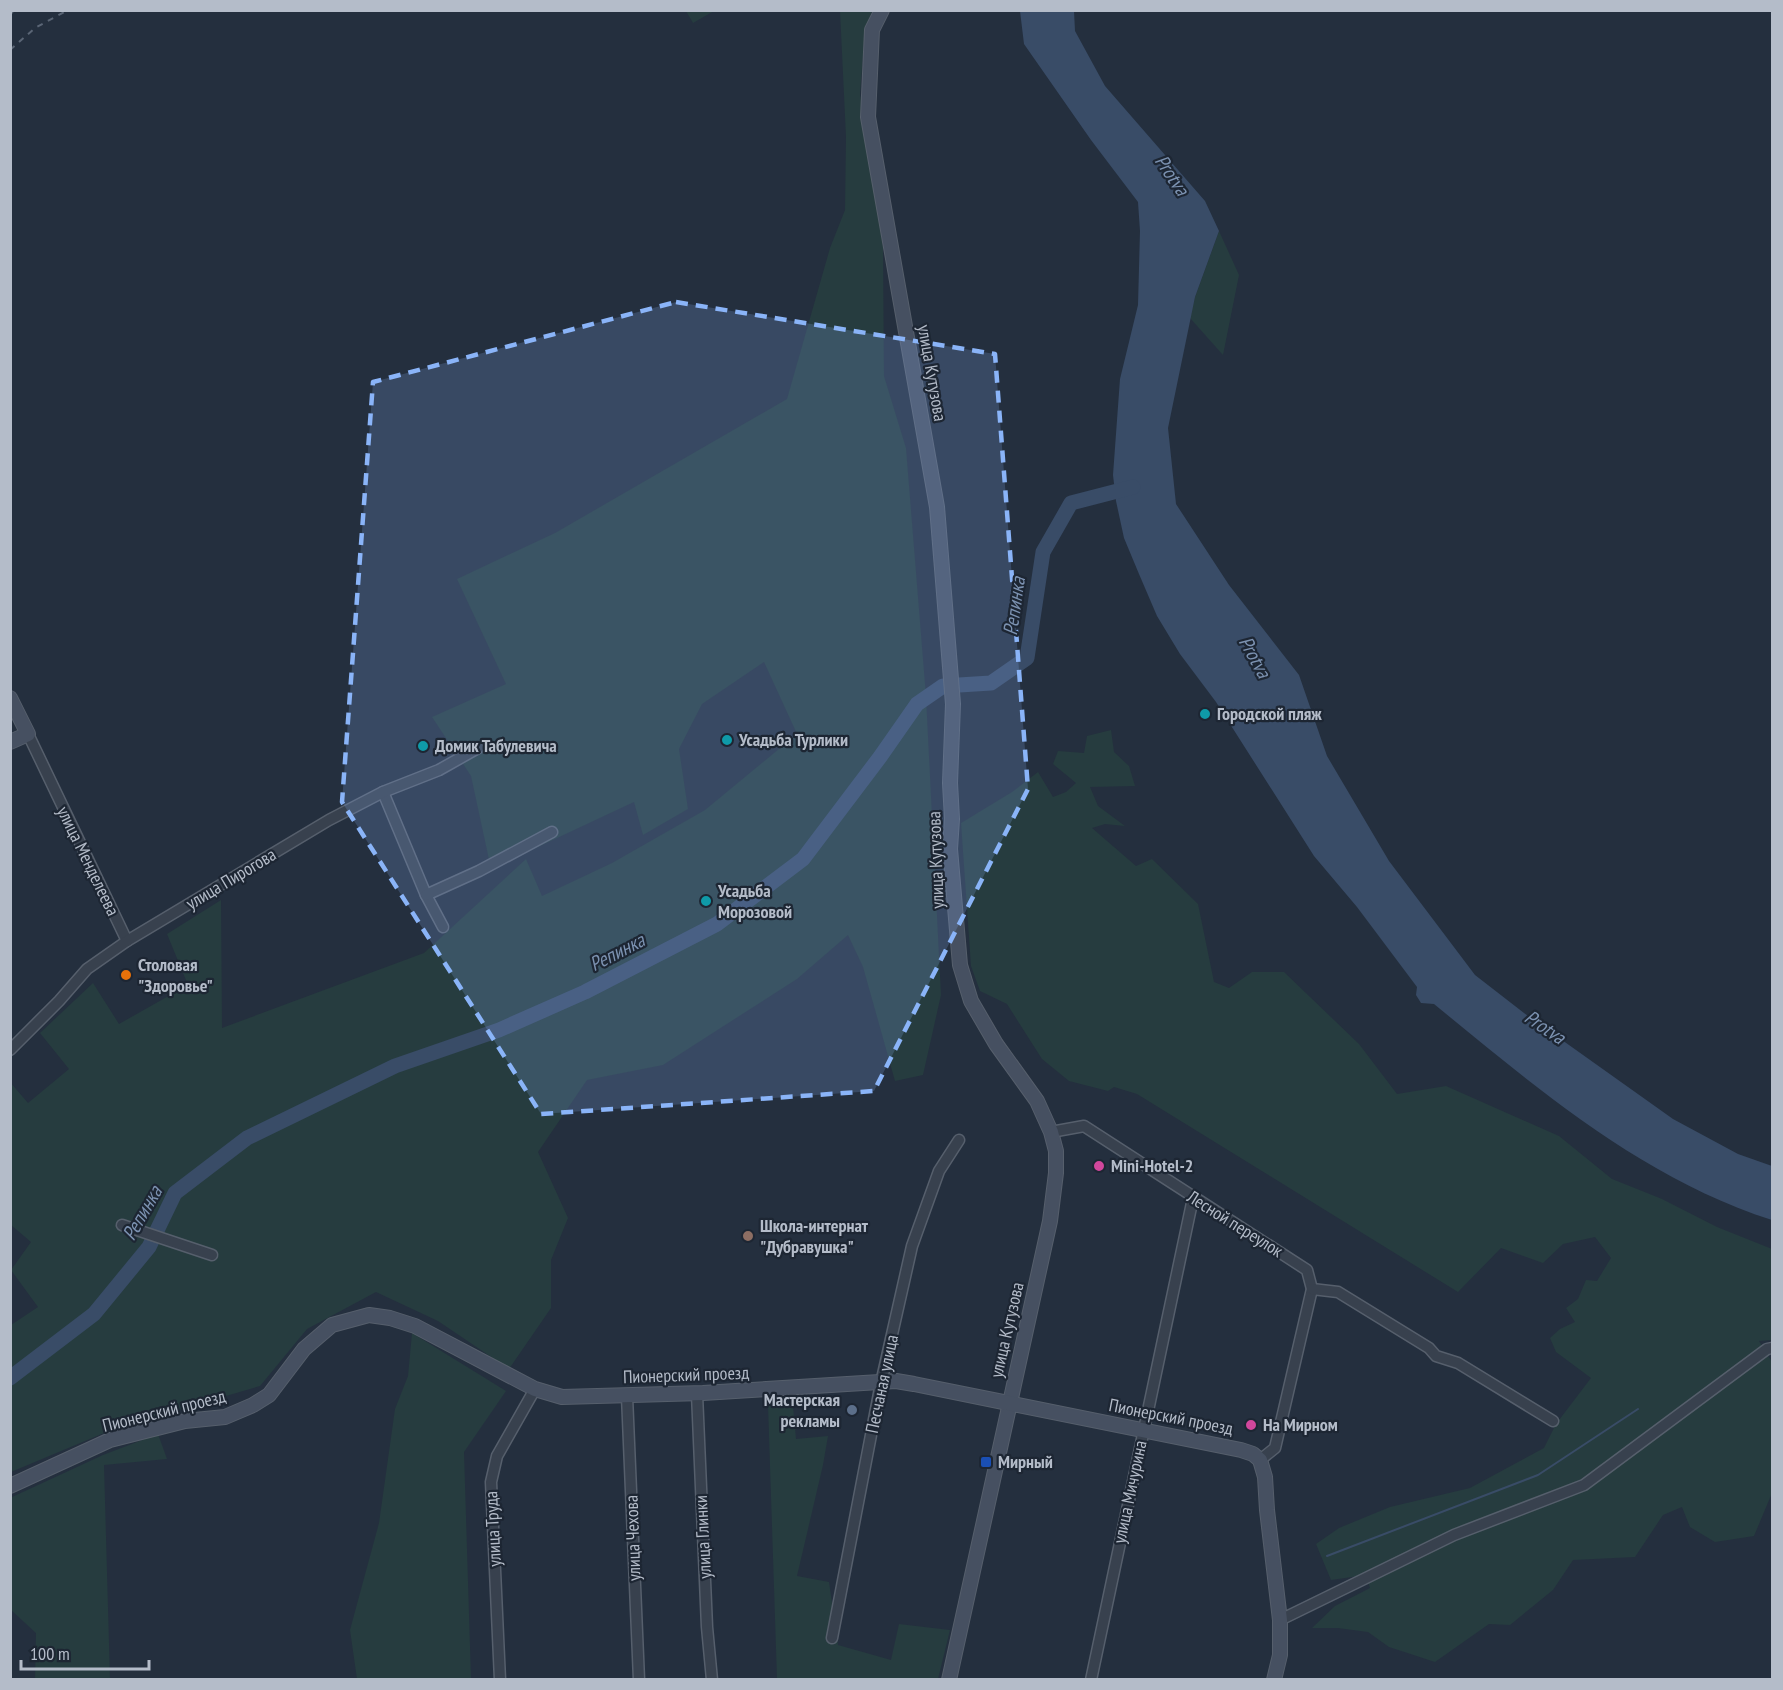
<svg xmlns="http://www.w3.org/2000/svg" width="1783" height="1690" font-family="'PT Sans Narrow',sans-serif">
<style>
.green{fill:#263c3f}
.water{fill:#394c67}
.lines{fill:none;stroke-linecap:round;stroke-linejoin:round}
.stream{stroke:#394c67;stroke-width:2}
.river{stroke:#394c67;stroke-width:15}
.street-casing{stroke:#565f6c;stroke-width:13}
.secondary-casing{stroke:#565f6c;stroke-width:16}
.street{stroke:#38414e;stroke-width:10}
.secondary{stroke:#465061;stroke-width:14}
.rail{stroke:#5a6575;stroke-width:2;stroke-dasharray:6 6;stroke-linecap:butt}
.marked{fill:#8ab4f8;fill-opacity:0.2;stroke:#8ab4f8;stroke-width:4.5;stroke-dasharray:12 8;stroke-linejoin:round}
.culture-dot{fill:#0f9aa8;stroke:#1d2633;stroke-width:2}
.food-dot{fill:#e8710a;stroke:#1d2633;stroke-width:2}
.hotel-dot{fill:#d1479c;stroke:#1d2633;stroke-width:2}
.education-dot{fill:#8d6e63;stroke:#1d2633;stroke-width:2}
.service-dot{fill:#5c6f8a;stroke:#1d2633;stroke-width:2}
.transit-dot{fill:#1a4fb4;stroke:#1d2633;stroke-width:2}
.labels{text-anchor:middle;stroke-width:4.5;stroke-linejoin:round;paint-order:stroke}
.street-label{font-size:18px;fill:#b4bcc9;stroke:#1d2633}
.poi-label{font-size:18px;font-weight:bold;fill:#b4bcc9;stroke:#1d2633;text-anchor:start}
.water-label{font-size:20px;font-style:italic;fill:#7c92b1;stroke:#1d2633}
</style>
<rect width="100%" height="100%" fill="#242f3e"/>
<!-- green -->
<g class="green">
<polygon points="686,11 714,11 693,23"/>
<polygon points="840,11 872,11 865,30 860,94 883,247 884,376 906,448 926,696 941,995 923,1075 895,1081 863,967 848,935 797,979 663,1065 587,1080 538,1152 568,1218 551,1260 551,1308 509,1369 438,1321 376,1292 307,1329 260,1386 116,1428 11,1472 11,1325 38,1307 11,1270 31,1242 11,1225 10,1082 28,1103 69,1069 40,1033 93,983 119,1024 188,985 167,934 221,900 222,1028 424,953 526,859 542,896 612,863 705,810 797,734 764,662 702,704 679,749 688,809 643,835 634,802 491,869 471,776 432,717 506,684 457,579 555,533 787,399 830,248 845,210 846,137"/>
<polygon points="1219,231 1239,275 1223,355 1190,318 1195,297"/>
<polygon points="1111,730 1114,752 1129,766 1135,786 1090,787 1098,806 1125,826 1105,824 1092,828 1136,866 1152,859 1198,904 1214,982 1229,988 1252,972 1284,972 1359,1044 1397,1094 1446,1086 1559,1136 1612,1179 1662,1199 1717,1227 1772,1249 1772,1340 1759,1341 1772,1362 1772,1493 1754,1536 1715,1542 1690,1527 1682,1507 1663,1515 1635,1557 1573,1560 1553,1590 1510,1625 1489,1624 1435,1662 1389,1647 1368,1632 1338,1628 1312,1628 1335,1606 1370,1588 1366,1575 1331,1580 1316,1544 1339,1528 1390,1507 1470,1488 1544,1448 1556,1424 1591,1378 1556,1352 1550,1338 1560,1329 1575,1322 1566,1308 1578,1299 1586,1280 1597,1281 1611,1258 1595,1237 1563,1244 1543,1263 1501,1248 1458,1292 1137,1094 1114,1087 1108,1091 1069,1081 1042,1059 1007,1004 980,991 971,966 961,823 1012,792 1038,772 1053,797 1066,792 1076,783 1053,764 1058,751 1084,753 1087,736"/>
<polygon points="412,1333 506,1391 464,1452 471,1679 357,1679 350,1630 379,1523 395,1409 408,1376"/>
<polygon points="768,1405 793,1406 796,1439 828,1436 823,1465 797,1576 829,1582 838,1645 891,1660 899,1624 950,1630 938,1679 777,1679"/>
<polygon points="158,1434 167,1459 104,1465 110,1679 35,1679 36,1633 11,1610 10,1498 103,1455"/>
</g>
<!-- water -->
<path class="water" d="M1020,11H1074L1075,31L1105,86L1205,201L1219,231L1195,297L1168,428L1176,504L1229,585L1299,675L1327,756L1389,861L1475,975L1524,1013L1673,1119L1738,1154L1772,1166V1220C1642,1178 1539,1090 1434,1004L1421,1003L1416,995L1417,987L1357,907L1314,856L1216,702L1180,654L1157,616L1139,574L1124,538L1116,501L1113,475L1120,379L1138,305L1140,231L1138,202L1091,140L1024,44Z"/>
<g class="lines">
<!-- stream -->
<polyline class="stream" points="1327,1556 1538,1475 1638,1409"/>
<!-- river -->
<polyline class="river" points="10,1378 94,1314 149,1247 175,1193 247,1138 395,1066 499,1030 585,992 717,924 803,859 880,757 917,704 943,686 991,683 1027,658 1043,552 1071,503 1133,487"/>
<defs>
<g id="street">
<polyline points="28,734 127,941"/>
<polyline points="383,792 426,895 443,927"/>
<polyline points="426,895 479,871 552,832"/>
<polyline points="10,1050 59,1001 87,969 127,941 329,820 383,792 439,770 478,748"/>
<polyline points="1051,1132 1084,1126 1307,1270 1312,1289 1275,1448 1260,1460"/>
<polyline points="122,1225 212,1255"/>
<polyline points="1312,1289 1338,1292 1429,1348 1436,1356 1458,1363 1553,1421"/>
<polyline points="697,1394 707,1627 712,1680"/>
<polyline points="627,1396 639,1680"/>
<polyline points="1280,1620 1454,1535 1584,1485 1767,1349 1772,1348"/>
<polyline points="832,1638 881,1383 912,1246 939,1171 959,1140"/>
<polyline points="500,1680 491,1482 497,1456 535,1389"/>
<polyline points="1091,1680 1193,1198"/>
</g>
<g id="secondary">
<polyline points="882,10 872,30 868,117 937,507 953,704 950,783 952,819 950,849 960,965 971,1001 996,1044 1037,1101 1051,1132 1056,1151 1056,1173 1050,1221 949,1680"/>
<polyline points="10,698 28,734 10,742"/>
<polyline points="10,1486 110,1440 185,1421 225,1417 253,1405 269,1395 304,1349 332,1325 369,1315 390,1318 415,1326 535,1389 562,1397 703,1393 896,1381 914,1384 1241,1450 1253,1454 1260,1460 1265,1477 1267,1510 1280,1620 1280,1655 1274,1680"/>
</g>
</defs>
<!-- street casing -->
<use href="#street" class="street-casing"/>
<!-- secondary casing -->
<use href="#secondary" class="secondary-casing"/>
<!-- street -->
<use href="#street" class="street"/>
<!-- secondary -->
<use href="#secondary" class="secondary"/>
<!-- rail -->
<g class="rail">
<polyline points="10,15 14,10"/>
<polyline points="10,50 35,28 68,10"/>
</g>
</g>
<!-- marked area -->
<path class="marked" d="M676,302L995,354L1028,789L874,1091L541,1114L342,802L373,382Z"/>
<!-- markers -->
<g class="culture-dot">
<circle cx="1205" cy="714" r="6"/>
<circle cx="727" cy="740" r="6"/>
<circle cx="423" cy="746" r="6"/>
<circle cx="706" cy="901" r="6"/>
</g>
<circle class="food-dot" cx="126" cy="975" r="6"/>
<g class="hotel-dot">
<circle cx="1099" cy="1166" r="6"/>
<circle cx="1251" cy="1425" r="6"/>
</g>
<circle class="education-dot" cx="748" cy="1236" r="6"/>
<circle class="service-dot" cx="852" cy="1410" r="6"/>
<rect class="transit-dot" x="980" y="1456" width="12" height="12" rx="3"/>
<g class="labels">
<!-- street labels -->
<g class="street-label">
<text transform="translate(932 373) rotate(80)" y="6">улица Кутузова</text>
<text transform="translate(936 860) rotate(-92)" y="6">улица Кутузова</text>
<text transform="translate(88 861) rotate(64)" y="6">улица Менделеева</text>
<text transform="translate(231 879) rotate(-31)" y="6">улица Пирогова</text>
<text transform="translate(1235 1224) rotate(32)" y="6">Лесной переулок</text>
<text transform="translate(1007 1330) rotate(-77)" y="6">улица Кутузова</text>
<text transform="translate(686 1375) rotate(-2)" y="6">Пионерский проезд</text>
<text transform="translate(882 1384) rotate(-78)" y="6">Песчаная улица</text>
<text transform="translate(164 1411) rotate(-14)" y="6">Пионерский проезд</text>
<text transform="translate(1171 1417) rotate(11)" y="6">Пионерский проезд</text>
<text transform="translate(1130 1492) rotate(-78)" y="6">улица Мичурина</text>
<text transform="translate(493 1529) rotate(-93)" y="6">улица Труда</text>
<text transform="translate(703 1537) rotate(-93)" y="6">улица Глинки</text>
<text transform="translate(633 1538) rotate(-92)" y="6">улица Чехова</text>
</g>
<!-- poi labels -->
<g class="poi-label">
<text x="1217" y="720">Городской пляж</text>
<text x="739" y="746">Усадьба Турлики</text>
<text x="435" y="752">Домик Табулевича</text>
<text x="718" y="897">Усадьба<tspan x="718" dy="21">Морозовой</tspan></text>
<text x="138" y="971">Столовая<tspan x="138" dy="21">"Здоровье"</tspan></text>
<text x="1111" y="1172">Mini-Hotel-2</text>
<text x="760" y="1232">Школа-интернат<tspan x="760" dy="21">"Дубравушка"</tspan></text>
<text x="840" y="1406" text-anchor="end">Мастерская<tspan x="840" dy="21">рекламы</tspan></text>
<text x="1263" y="1431">На Мирном</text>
<text x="998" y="1468">Мирный</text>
</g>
<!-- water labels -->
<g class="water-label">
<text transform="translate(1172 175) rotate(56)" y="7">Protva</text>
<text transform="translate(1014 606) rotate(-82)" y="7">Репинка</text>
<text transform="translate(1255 657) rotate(61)" y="7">Protva</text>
<text transform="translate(617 952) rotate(-27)" y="7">Репинка</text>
<text transform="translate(1545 1027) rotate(34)" y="7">Protva</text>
<text transform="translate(142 1213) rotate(-60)" y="7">Репинка</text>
</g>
</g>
<!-- border -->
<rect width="1783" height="1690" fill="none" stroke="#b4bcc9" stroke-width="24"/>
<!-- scale -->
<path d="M21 1660v9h128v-9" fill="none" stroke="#b4bcc9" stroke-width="3"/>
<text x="30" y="1660" font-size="18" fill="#b4bcc9" stroke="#1d2633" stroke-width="4.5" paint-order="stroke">100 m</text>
</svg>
